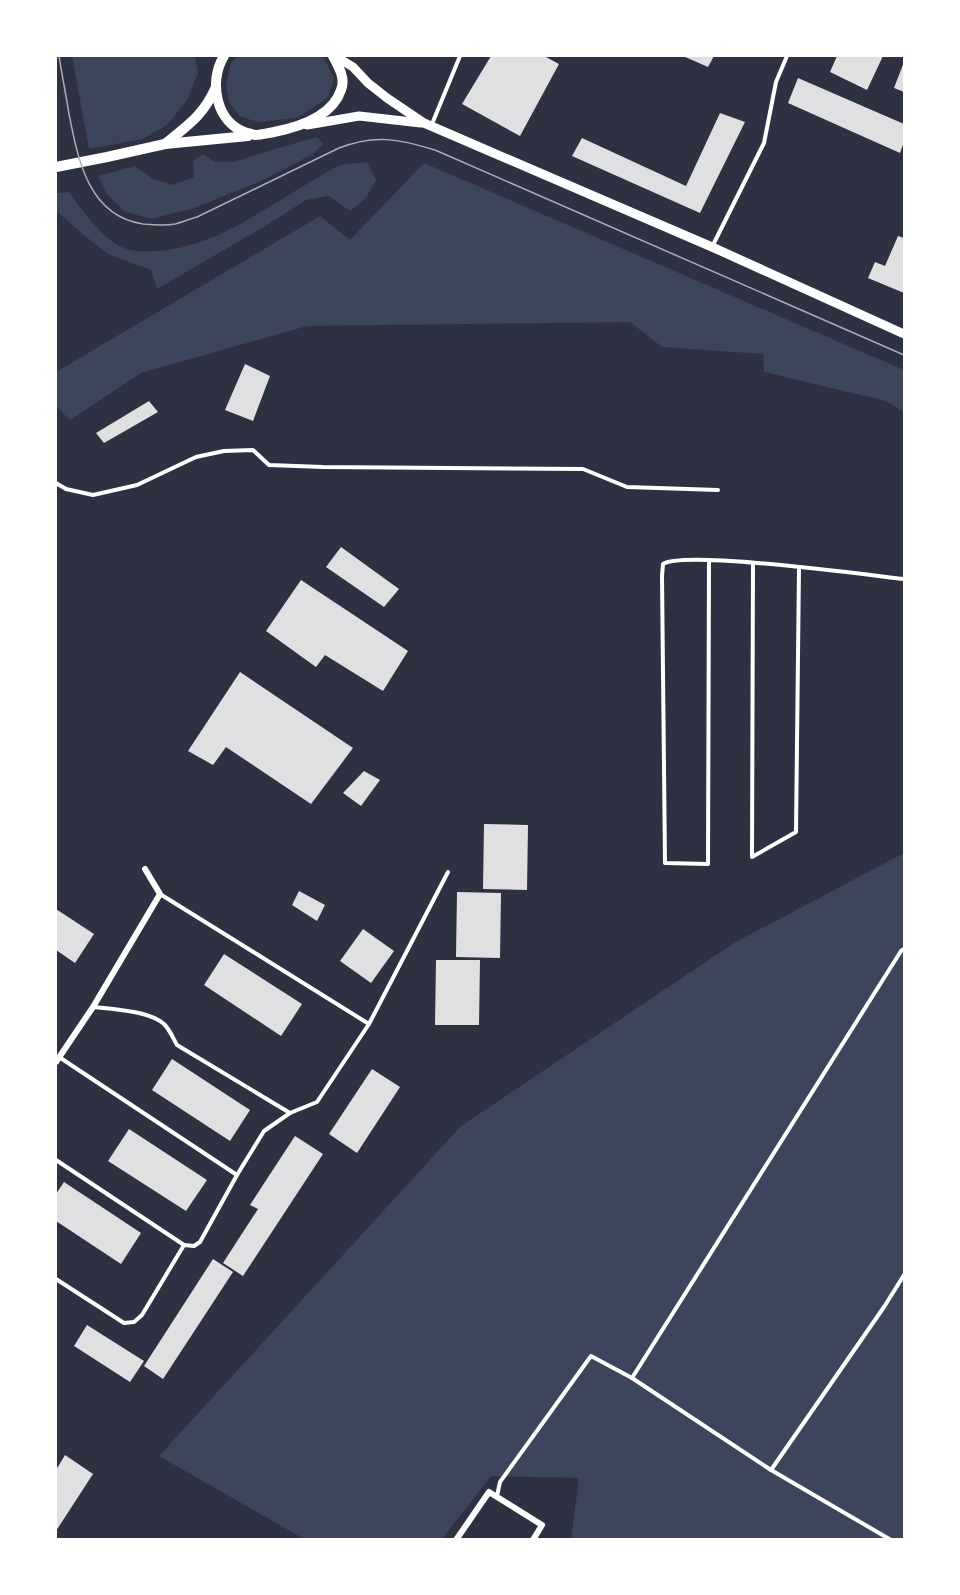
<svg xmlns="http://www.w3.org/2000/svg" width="960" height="1595" font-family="Raleway,sans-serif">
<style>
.green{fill:#3c4559}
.building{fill:#e0e0e3}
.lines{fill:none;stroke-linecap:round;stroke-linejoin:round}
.service{stroke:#fff;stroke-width:4}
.minor{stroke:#fff;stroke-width:6}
.tertiary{stroke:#fff;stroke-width:9}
.secondary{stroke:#fff;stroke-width:10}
.tram{stroke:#abadb3;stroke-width:1.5}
</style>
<rect width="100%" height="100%" fill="#2d3142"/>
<!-- green -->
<g class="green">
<polygon points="72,56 195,56 198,73 187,100 167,125 143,139 89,149"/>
<polygon points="238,56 321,56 324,58 334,79 328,97 310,110 296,118 259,122 241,117 229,102 226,85 231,63"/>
<polygon points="317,137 323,144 313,154 259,182 194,208 152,219 125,212 107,194 98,176 135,166 153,179 173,185 194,177 193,161 203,154 215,162 234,162 278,148"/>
<path d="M367,162L376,180L366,198L350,211L329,196L306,200L267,225L157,289L151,270L108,254L81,233L56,210V193L69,192C81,209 101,236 119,246C129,251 143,252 154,251C209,249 255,215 300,188C313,181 330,168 345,164C351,163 360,163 367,162Z"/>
<polygon points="424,163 904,370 904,412 886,401 764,372 763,354 662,347 630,322 307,326 141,373 70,420 56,406 56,372 320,216 350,240"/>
<polygon points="904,853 904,1539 571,1539 579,1478 491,1476 442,1539 304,1539 159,1456 461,1126 734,943"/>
</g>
<!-- building -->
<g class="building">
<polygon points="491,56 544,56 559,64 520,136 462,104"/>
<polygon points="683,56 714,56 708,67"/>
<polygon points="837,56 883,56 867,90 830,72"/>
<polygon points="904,62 904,92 894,88"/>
<polygon points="798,78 904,124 904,142 900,153 788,103"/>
<polygon points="720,113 745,122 700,213 572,156 582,138 686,186"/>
<polygon points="898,236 904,238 904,293 868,278 875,262 885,266"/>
<polygon points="245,364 270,376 253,421 225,410"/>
<polygon points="149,401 158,412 104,443 96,433"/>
<polygon points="341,547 399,589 384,607 326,567"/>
<polygon points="301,580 408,651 383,691 325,655 316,667 266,631"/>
<polygon points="240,672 353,748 311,804 226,747 213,765 188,751"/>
<polygon points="364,771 380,780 361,806 343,793"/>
<polygon points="484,824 528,825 527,890 483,889"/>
<polygon points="299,891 325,905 317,921 292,905"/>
<polygon points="457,892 501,893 500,958 456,957"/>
<polygon points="56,909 94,934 75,963 56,950"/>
<polygon points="363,929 394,951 371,983 340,961"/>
<polygon points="224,954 302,1004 281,1036 204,985"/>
<polygon points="436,960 480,960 479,1025 435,1025"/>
<polygon points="172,1059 250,1110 230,1141 152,1090"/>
<polygon points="372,1069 400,1087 357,1153 329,1134"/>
<polygon points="129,1129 207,1180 186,1211 108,1161"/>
<polygon points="295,1136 323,1154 243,1276 223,1263 258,1209 250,1205"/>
<polygon points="64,1182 141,1233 121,1264 56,1221 56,1194"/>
<polygon points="213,1259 233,1272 163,1379 144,1366"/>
<polygon points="87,1325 144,1361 130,1382 74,1346"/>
<polygon points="65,1455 93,1474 56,1531 56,1470"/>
</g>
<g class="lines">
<!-- service -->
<g class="service">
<polyline points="432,124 460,56"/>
<polyline points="712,247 764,143 776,82 787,56"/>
<polyline points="56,483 66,489 93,495 137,485 196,457 224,451 253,450 269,465 323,467 583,469 627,487 718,490"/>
<path d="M709,560L708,864L665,863L662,576L663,564C684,550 868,575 904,579"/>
<polyline points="753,563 752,857 796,832 799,568"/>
<polyline points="160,894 369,1024 448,872"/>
<path d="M93,1007C112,1009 150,1011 164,1024C170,1030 173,1038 177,1045L290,1113"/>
<polyline points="59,1057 237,1175"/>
<polyline points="56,1160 184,1245"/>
<polyline points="56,1279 124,1323 134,1322 142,1315 184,1245 194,1246 200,1242 237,1175 264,1131 290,1113 317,1102 369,1024"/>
<polyline points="632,1378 901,951 904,949"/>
<polyline points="771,1470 884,1307 904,1275"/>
<polyline points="497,1496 500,1482 591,1356 632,1378 771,1470 891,1540"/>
</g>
<!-- minor -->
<g class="minor">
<polyline points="56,1062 93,1007 160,894 145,869"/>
<polyline points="456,1540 489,1492 542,1525 533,1540"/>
</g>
<!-- tertiary -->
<g class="tertiary">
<polyline points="335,56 353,67 368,83 387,98 424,123 712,247 904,334"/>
<polyline points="307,125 359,116 421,123"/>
</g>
<!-- secondary -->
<g class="secondary">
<path d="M224,56C208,82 216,123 247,133C249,133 254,135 255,135C261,135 268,133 274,132C299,127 332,117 341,90C346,78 338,66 333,56"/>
<path d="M165,144C188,125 203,116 216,87"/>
<polyline points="56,167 107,157 165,144 248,136"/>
</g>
<!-- tram -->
<path class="tram" d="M59,56C62,75 66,95 69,114C78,159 88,216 143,224C154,225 165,226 175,224C182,222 190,219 197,217L339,148C375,134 399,139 435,150L904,355"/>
</g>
<!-- border -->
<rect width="960" height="1595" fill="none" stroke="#ffffff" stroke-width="114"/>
</svg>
